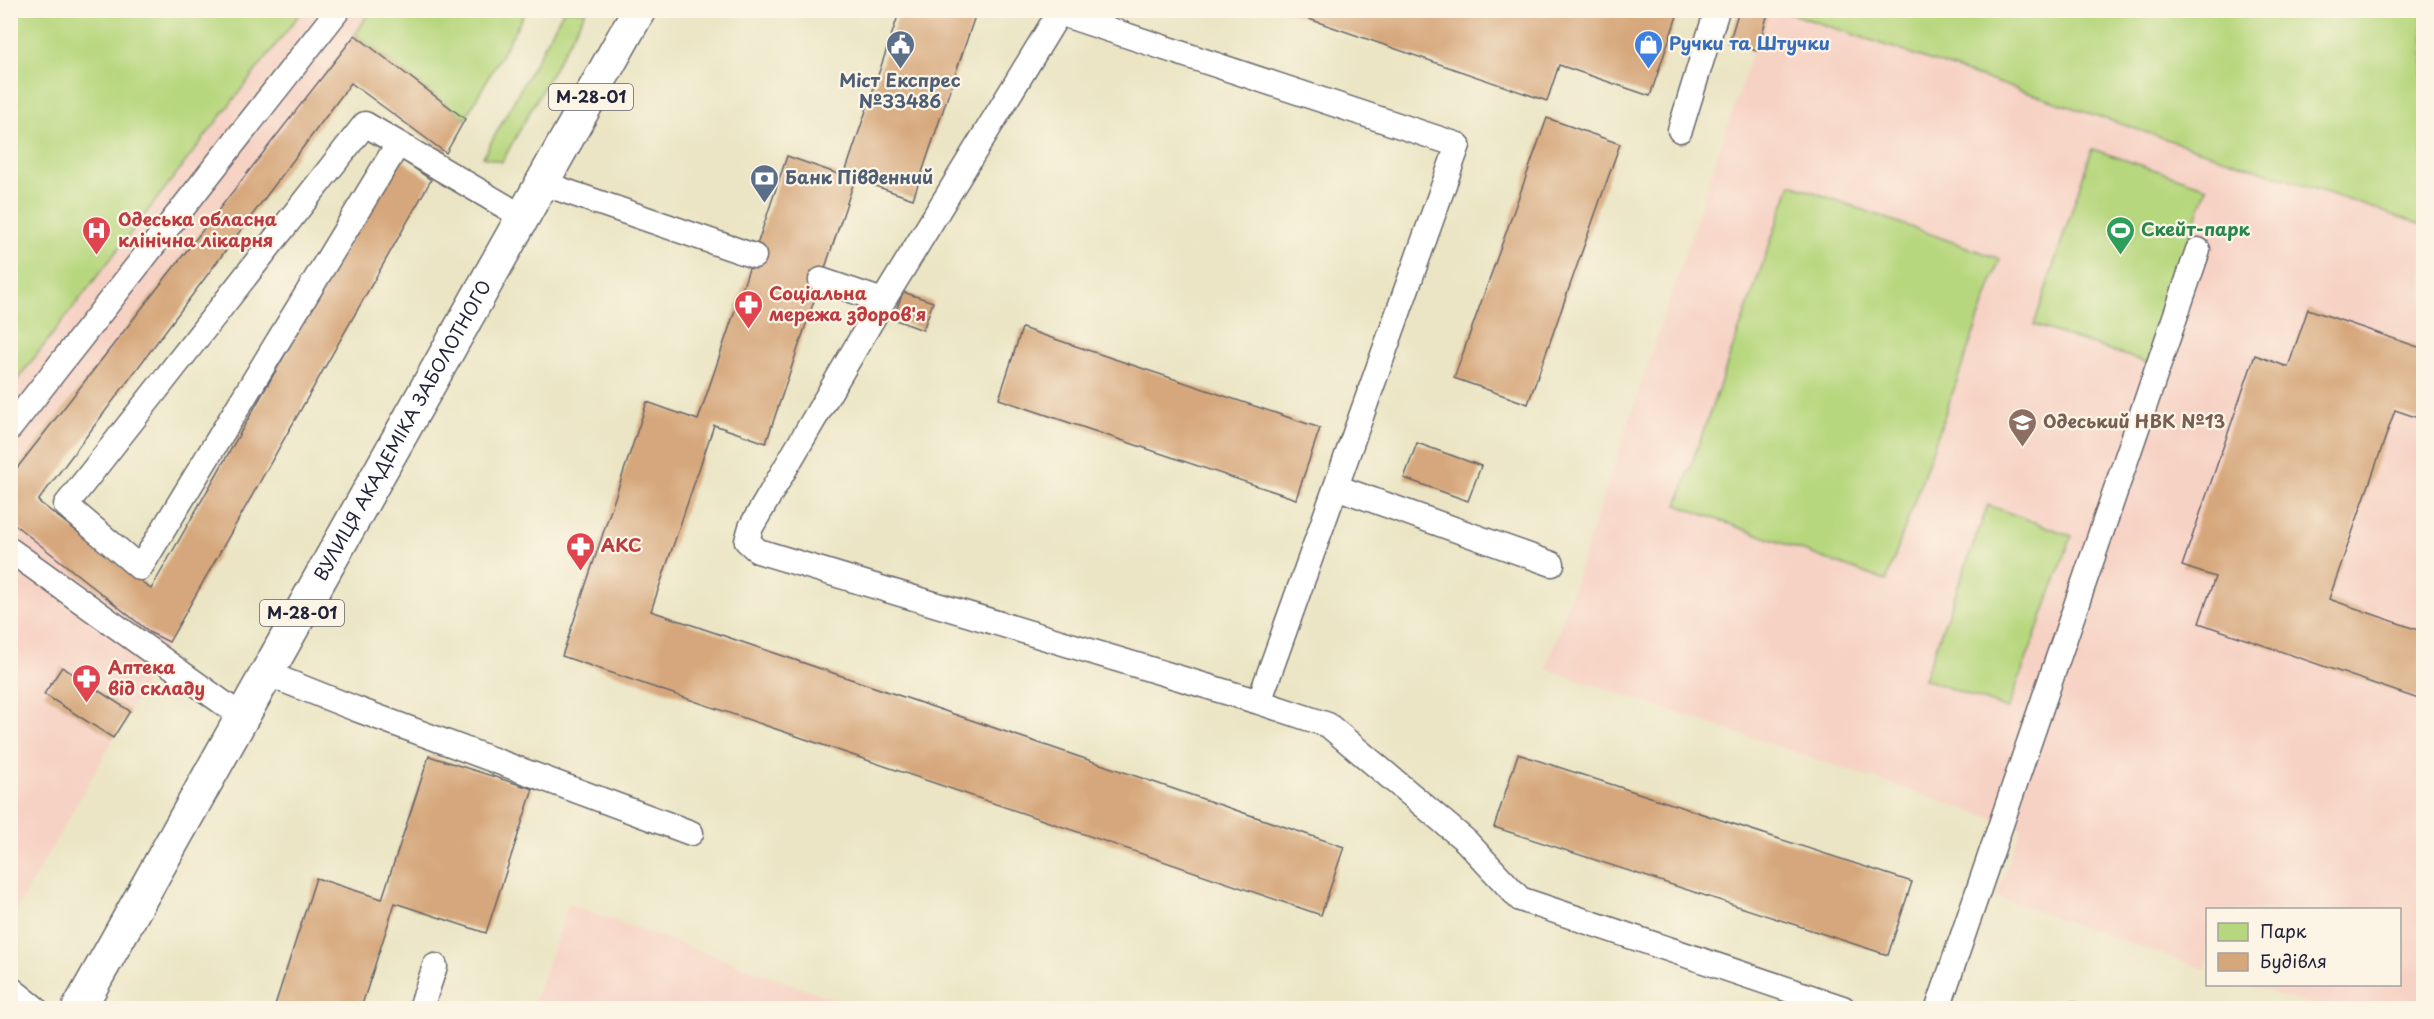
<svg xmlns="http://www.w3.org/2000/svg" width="2434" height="1019" font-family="'Playpen Sans',sans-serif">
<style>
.built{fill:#f6d2c4}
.green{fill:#b7d77e;stroke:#6c7c5c;stroke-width:1.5}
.building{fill:#d6a77b}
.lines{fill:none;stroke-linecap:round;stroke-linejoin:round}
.lane-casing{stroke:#68666b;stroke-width:27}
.highway-casing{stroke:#68666b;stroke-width:36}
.lane{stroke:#fff;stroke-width:24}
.highway{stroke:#fff;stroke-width:33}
.labels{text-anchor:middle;stroke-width:4.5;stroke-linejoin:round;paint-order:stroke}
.shield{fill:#fcf5e5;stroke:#63616e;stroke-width:1.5}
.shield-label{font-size:16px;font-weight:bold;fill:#22223b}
.shop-label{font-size:18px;font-weight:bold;fill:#366cbe;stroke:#fcf5e5;text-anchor:start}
.service-label{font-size:18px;font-weight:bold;fill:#4e5e75;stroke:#fcf5e5}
.health-label{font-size:18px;font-weight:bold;fill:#be3a42;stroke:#fcf5e5;text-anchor:start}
.leisure-label{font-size:18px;font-weight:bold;fill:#27864d;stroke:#fcf5e5;text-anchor:start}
.education-label{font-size:18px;font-weight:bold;fill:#785e54;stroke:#fcf5e5;text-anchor:start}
.street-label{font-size:18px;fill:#22223b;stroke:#fcf5e5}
</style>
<rect width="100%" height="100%" fill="#fcf5e5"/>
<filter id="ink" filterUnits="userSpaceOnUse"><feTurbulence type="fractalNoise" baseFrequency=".0167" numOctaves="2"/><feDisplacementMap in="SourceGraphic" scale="12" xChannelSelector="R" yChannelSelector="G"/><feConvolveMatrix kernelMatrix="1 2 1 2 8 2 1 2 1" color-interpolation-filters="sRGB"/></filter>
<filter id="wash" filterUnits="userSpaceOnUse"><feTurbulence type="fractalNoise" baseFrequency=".008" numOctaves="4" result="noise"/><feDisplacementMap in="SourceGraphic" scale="24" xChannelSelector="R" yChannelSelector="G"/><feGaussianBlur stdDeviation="1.35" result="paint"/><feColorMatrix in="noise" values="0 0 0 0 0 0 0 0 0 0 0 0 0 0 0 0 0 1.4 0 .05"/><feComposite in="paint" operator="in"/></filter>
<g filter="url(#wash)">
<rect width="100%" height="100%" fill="#ebe5c5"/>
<!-- built -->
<g class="built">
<polygon points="11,11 370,11 355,35 11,477"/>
<polygon points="1766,11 1783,11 2423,225 2423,1008 2318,1008 2249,985 2400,984 2400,910 2208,910 2207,970 1996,897 2021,828 1546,669"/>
<polygon points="11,521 151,633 169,642 11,919"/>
<polygon points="569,904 859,1008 532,1008"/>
</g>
<!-- green -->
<g class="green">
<polygon points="11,10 302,11 11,388 10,11"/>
<polygon points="564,10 586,11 502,162 483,157"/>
<polygon points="370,11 370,10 526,11 465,119 355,35"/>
<polygon points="1783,11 2423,11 2423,225"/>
<polygon points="2092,149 2207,187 2148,363 2034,325"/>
<polygon points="1791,184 2000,259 1886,581 1677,505"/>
<polygon points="1988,505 2072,536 2008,709 1924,679"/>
</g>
<g id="blocks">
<!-- building -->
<g class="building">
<polygon points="900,10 977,10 913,199 855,179 766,443 714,425 651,611 1344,847 1321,915 562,656 647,402 698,420 787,156 844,176"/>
<polygon points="1283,10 1662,10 1677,16 1650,96 1559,65 1547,101"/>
<polygon points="1739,10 1769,10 1757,51 1729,43"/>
<polygon points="355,35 465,119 446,153 351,83 38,501 151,589 398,157 431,180 169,642 151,633 10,521 10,477"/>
<polygon points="1547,118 1620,144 1528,404 1454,378"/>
<polygon points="903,292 933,302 923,330 893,319"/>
<polygon points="2308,309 2424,349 2424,420 2395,410 2329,599 2424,632 2424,701 2199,623 2215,577 2182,566 2255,355 2288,367"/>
<polygon points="1022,328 1320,428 1296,499 999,399"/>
<polygon points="1417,443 1481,466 1468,501 1404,478"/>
<polygon points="62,667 130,711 113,738 44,694"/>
<polygon points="1518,754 1912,882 1888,955 1494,827"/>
<polygon points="429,756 533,789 486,933 395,903 361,1008 274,1008 316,878 382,899"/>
<polygon points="2072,1001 2093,1008 2069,1008"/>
</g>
</g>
</g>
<g filter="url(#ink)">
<use href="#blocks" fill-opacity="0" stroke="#68666b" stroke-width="1.5"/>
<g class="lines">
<defs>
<g id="lane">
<polyline points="1680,130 1717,10"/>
<path d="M398,144L140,568L66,505L365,124C418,155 471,186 523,217"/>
<polyline points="542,183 754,256"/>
<polyline points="821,280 883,301"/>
<polyline points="10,428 338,10"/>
<polyline points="1336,487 1552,564"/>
<polyline points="10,550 244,718"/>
<polyline points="268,674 356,709 691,833"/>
<polyline points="1259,702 1458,145 1059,13 883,301 751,527 747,541 758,551 1259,702 1328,725 1466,841 1520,899 1843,1008"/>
<polyline points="10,988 35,1008"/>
<polyline points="421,1008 435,966"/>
<polyline points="1938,1008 2198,250"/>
</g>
<g id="highway">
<path id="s1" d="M79,1008L639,10"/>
</g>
</defs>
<!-- lane casing -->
<use href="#lane" class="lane-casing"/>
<!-- highway casing -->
<use href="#highway" class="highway-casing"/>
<!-- lane -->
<use href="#lane" class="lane"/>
<!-- highway -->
<use href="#highway" class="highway"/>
</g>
</g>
<!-- icons -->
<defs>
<symbol id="civic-pin" viewBox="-11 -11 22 30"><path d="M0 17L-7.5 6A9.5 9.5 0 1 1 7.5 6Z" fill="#5c6f8a" stroke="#fcf5e5"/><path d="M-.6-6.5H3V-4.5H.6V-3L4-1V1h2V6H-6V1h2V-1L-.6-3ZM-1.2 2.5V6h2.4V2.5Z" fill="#fff"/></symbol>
<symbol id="shop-pin" viewBox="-11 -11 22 30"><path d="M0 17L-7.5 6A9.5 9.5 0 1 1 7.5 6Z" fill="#3f7fe0" stroke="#fcf5e5"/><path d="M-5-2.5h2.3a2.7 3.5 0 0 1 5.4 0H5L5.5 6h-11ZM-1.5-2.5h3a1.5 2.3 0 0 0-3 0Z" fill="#fff"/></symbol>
<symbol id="bank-pin" viewBox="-11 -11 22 30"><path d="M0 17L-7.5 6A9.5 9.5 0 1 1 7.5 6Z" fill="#5c6f8a" stroke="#fcf5e5"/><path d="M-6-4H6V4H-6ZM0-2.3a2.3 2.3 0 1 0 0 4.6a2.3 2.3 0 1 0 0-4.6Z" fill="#fff"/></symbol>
<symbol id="hospital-pin" viewBox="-11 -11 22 30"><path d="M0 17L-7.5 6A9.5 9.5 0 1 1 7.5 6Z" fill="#e0444e" stroke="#fcf5e5"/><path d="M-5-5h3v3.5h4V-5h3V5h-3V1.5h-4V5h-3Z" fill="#fff"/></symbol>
<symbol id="stadium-pin" viewBox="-11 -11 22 30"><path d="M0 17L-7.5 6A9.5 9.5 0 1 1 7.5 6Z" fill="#2e9e5b" stroke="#fcf5e5"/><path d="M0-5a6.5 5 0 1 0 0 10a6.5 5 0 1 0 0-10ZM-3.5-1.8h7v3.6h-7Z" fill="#fff"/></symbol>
<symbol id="pharmacy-pin" viewBox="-11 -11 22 30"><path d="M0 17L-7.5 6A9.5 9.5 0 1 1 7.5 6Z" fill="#e0444e" stroke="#fcf5e5"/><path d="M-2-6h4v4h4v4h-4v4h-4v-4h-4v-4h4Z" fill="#fff"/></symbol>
<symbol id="school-pin" viewBox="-11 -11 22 30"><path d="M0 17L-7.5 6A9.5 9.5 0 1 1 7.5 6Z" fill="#8d6e63" stroke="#fcf5e5"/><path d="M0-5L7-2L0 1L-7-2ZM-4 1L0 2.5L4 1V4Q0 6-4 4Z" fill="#fff"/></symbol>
</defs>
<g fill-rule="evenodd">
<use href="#civic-pin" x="884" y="28" width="33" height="45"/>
<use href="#shop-pin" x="1632" y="28" width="33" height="45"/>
<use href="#bank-pin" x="748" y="162" width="33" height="45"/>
<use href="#hospital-pin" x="80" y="214" width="33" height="45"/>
<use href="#stadium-pin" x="2104" y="214" width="33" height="45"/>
<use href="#pharmacy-pin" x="732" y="288" width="33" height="45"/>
<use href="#school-pin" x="2006" y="406" width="33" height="45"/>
<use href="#pharmacy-pin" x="564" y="530" width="33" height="45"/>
<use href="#pharmacy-pin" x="70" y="662" width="33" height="45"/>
</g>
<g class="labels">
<!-- shield labels -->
<g class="shield">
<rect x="549" y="84" width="84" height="26" rx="4.5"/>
<rect x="260" y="600" width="84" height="26" rx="4.5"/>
</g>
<g class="shield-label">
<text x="591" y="103">М-28-01</text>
<text x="302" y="619">М-28-01</text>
</g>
<!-- shop labels -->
<g class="shop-label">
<text x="1669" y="50">Ручки та Штучки</text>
</g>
<!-- service labels -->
<g class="service-label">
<text x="900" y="87">Міст Експрес<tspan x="900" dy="21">№33486</tspan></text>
<text x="785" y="184" text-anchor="start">Банк Південний</text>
</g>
<!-- health labels -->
<g class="health-label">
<text x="118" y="226">Одеська обласна<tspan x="118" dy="21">клінічна лікарня</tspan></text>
<text x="769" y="300">Соціальна<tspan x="769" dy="21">мережа здоров'я</tspan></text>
<text x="601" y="552">АКС</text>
<text x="108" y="674">Аптека<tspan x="108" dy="21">від складу</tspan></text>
</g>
<!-- leisure labels -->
<g class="leisure-label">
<text x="2141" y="236">Скейт-парк</text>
</g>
<!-- education labels -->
<g class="education-label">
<text x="2043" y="428">Одеський НВК №13</text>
</g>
<!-- street labels -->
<g class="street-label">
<text dy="6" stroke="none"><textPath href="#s1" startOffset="662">ВУЛИЦЯ АКАДЕМІКА ЗАБОЛОТНОГО</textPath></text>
</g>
</g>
<!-- margin -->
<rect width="2434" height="1019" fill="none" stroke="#fcf5e5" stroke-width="36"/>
<!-- legend -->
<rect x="2206" y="908" width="195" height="78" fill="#fcf5e5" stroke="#a5a1a1" stroke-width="1.5"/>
<rect x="2218" y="923" width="30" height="18" fill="#b7d77e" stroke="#a5a1a1" stroke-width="1.5"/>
<text x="2260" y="938" font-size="18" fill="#22223b">Парк</text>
<rect x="2218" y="953" width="30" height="18" fill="#d6a77b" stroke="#a5a1a1" stroke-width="1.5"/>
<text x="2260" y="968" font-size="18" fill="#22223b">Будівля</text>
</svg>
